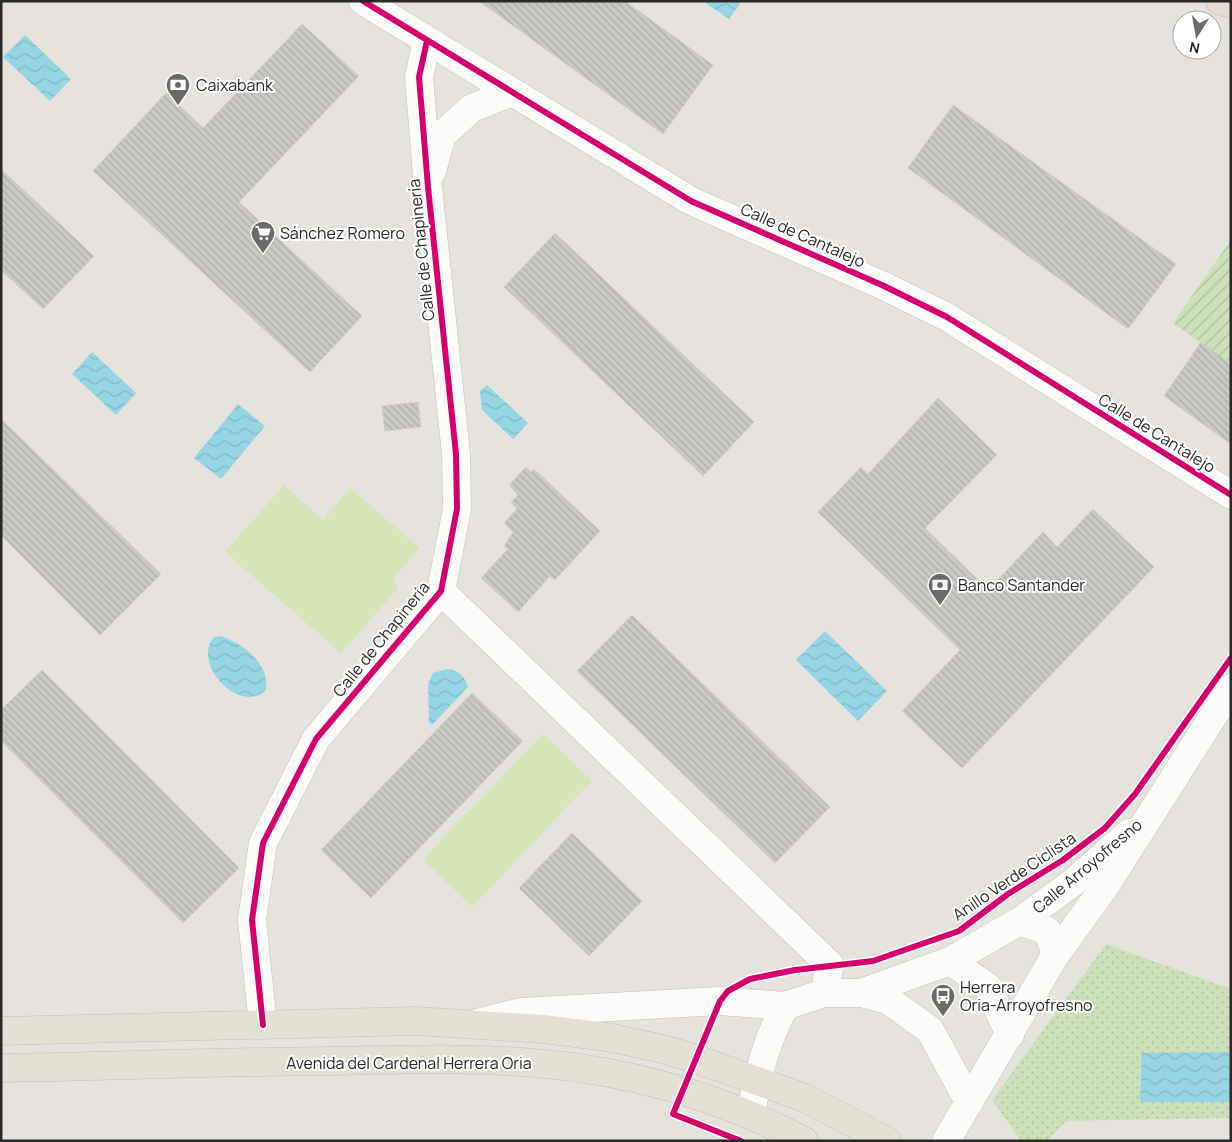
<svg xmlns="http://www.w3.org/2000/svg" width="1232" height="1142" font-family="Manrope,sans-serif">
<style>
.park{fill:url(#park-dots)}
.garden{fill:url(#garden-furrows)}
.pitch{fill:#d6e4b7}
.water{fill:url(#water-waves)}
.building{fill:url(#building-back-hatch);stroke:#d1cfca}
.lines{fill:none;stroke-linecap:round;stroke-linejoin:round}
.minor-casing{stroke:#c0c0c0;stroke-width:29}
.major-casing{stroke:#bfbebc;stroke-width:29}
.highway-casing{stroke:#bfbebc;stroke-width:29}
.minor{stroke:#fbfbfa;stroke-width:28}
.major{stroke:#e5e0d4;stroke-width:28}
.highway{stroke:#e7dbd4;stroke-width:28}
.cycleway-casing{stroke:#fff;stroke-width:9}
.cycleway{stroke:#d6006c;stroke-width:6}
.labels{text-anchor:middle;stroke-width:4;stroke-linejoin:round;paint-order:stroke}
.poi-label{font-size:16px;fill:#292929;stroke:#fff;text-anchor:start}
.street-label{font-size:16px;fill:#292929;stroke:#fff}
</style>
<defs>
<pattern id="park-dots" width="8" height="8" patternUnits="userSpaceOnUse" patternTransform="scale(1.25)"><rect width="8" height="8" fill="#cce0b9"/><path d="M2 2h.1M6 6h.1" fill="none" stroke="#afc09f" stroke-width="1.8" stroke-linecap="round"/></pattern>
<pattern id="garden-furrows" width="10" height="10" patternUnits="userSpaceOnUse" patternTransform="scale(1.25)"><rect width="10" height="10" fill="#cce0b9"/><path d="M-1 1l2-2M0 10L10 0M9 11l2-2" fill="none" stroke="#afc09f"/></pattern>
<pattern id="water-waves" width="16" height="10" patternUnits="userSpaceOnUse" patternTransform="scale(1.25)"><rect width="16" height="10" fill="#96d6e4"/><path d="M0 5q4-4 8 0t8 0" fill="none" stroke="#81b8c4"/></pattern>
<pattern id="building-back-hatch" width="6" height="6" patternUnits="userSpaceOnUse" patternTransform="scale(1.25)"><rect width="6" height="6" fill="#cbc9c5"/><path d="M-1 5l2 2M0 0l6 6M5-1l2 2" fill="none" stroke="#aeada9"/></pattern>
</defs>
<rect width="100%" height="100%" fill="#e6e3de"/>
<!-- park -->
<polygon class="park" points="1106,944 1231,989 1231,1118 1067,1121 1046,1141 1021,1141 992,1100"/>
<!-- garden -->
<polygon class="garden" points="1231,240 1231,364 1173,323"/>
<!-- pitch -->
<g class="pitch">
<polygon points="284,485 323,520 350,488 420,548 393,579 399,587 341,653 225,552"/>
<polygon points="543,734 592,781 472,907 423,859"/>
</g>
<!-- water -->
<g class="water">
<polygon points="703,1 742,1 729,19"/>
<polygon points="25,35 71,79 50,101 3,57"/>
<polygon points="92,352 136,393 116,415 72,374"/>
<polygon points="487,385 528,423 513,439 482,410 480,391"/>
<polygon points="238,404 265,426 221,479 194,458"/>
<polygon points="825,631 887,691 858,721 796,660"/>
<path d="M221,636C243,644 270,663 266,690C238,716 191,662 214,637Z"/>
<path d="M447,669C459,671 464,675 468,687L432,725L429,722L428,684L433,673Z"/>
<polygon points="1229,1052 1231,1102 1140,1102 1142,1053"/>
</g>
<!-- building -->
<g class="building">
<polygon points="479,1 625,1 713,65 663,134"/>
<polygon points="302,24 359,76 239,202 362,316 310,372 93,171 166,93 203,128"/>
<polygon points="953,105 1176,264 1128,329 908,168"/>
<polygon points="1,169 94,256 43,309 1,270"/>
<polygon points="555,233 754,422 703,476 504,287"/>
<polygon points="1201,342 1231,364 1231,444 1164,396"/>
<polygon points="938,398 997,455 925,528 988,590 1043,532 1057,547 1093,509 1154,567 962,768 902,711 960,650 818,512 861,467 868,474"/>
<polygon points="418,402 421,427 385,431 382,406"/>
<polygon points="1,419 161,574 100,635 1,535"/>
<polygon points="526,467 531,472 534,469 600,531 555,580 550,576 518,612 481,578 508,549 504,546 513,532 504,523 517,509 511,502 518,495 509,485"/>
<polygon points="632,615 830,807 775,863 577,671"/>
<polygon points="42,670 239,868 183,923 1,741 1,710"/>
<polygon points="472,693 523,741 371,898 321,850"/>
<polygon points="572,833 642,901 589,956 519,888"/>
</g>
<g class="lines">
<defs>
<g id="minor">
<polyline points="363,1 691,201 884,286 947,317 1231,495"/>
<polyline points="432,171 442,135 472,108 512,92"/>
<polyline points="441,591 830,965 824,993"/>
<polyline points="1020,921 1047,931 1056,954"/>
<polyline points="950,961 988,987 1010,1035"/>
<polyline points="861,993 950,961 1020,921 1071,884 1129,833"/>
<polyline points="477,1023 521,1012 720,1001 785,1006 824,993 861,993 888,1000 930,1030 969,1102"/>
<polyline points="263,1025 252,920 263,843 316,739 441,591 457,509 456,454 428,187 419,77 427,41"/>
<path d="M751,1115C757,1076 766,1041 785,1006"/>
<polyline points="946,1141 1056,954 1104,888 1231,688"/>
</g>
<g id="major">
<polyline points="1,1031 416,1021 543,1029 607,1037 663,1049 696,1059 805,1098 887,1141"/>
<path d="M1,1068C111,1066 220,1062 329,1061C398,1060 466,1057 534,1063C627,1070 722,1097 804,1141"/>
</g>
<polyline id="highway" points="1220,1 1231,4"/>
</defs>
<!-- minor casing -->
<use href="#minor" class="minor-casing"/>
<!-- major casing -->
<use href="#major" class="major-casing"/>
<!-- highway casing -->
<use href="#highway" class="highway-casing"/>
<!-- minor -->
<use href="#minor" class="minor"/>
<!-- major -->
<use href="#major" class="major"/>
<!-- highway -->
<use href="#highway" class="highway"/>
<defs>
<g id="cycleway">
<polyline points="363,1 691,201 884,286 947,317 1231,495"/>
<polyline points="263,1025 252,920 263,843 316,739 441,591 457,509 456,454 428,187 419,77 427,41"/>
<polyline points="741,1141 673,1114 720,1001 728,991 750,979 795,970 873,961 959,931 1008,894 1063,860 1105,828 1135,794 1231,658"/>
</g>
</defs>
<!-- cycleway casing -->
<use href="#cycleway" class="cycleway-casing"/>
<!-- cycleway -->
<use href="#cycleway" class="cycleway"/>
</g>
<!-- icons -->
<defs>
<symbol id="bank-pin" viewBox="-11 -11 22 30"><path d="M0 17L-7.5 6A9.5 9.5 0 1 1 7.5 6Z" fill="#6b6a68" stroke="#fff"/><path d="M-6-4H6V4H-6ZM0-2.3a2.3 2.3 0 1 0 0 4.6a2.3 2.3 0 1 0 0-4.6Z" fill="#fff"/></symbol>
<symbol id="supermarket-pin" viewBox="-11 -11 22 30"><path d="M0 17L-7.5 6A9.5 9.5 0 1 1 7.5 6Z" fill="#6b6a68" stroke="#fff"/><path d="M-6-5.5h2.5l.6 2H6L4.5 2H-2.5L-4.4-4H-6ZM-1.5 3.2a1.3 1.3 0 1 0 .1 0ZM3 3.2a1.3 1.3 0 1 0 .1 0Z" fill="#fff"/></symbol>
<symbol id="bus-pin" viewBox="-11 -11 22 30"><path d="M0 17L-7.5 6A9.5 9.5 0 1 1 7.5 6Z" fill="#6b6a68" stroke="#fff"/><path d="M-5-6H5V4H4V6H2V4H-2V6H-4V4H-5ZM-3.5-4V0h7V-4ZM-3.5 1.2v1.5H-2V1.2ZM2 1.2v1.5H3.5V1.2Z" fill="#fff"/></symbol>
</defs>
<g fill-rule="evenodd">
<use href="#bank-pin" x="164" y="71" width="28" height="38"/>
<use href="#supermarket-pin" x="249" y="219" width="28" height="38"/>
<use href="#bank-pin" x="926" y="571" width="28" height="38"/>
<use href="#bus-pin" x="929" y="982" width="28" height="38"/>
</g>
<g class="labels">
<!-- poi labels -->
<g class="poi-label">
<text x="196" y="91">Caixabank</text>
<text x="280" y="239">Sánchez Romero</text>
<text x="958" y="591">Banco Santander</text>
<text x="960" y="993">Herrera<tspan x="960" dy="18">Oria-Arroyofresno</tspan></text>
</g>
<!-- street labels -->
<g class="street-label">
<text transform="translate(803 235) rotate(24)" y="6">Calle de Cantalejo</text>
<text transform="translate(421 250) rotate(-96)" y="6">Calle de Chapinería</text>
<text transform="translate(1157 433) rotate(32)" y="6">Calle de Cantalejo</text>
<text transform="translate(381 639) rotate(-51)" y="6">Calle de Chapinería</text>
<text transform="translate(1087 866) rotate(-40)" y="6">Calle Arroyofresno</text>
<text transform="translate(1014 876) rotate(-34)" y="6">Anillo Verde Ciclista</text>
<text x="409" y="1069">Avenida del Cardenal Herrera Oria</text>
</g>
</g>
<!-- border -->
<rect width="1232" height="1142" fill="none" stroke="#292929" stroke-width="5"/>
<!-- north arrow -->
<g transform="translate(1197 35) rotate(191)"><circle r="24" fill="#ffffff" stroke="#a9a9a9"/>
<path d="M0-4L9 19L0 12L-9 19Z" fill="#6b6a68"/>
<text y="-8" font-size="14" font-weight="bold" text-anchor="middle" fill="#292929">N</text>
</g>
</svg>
